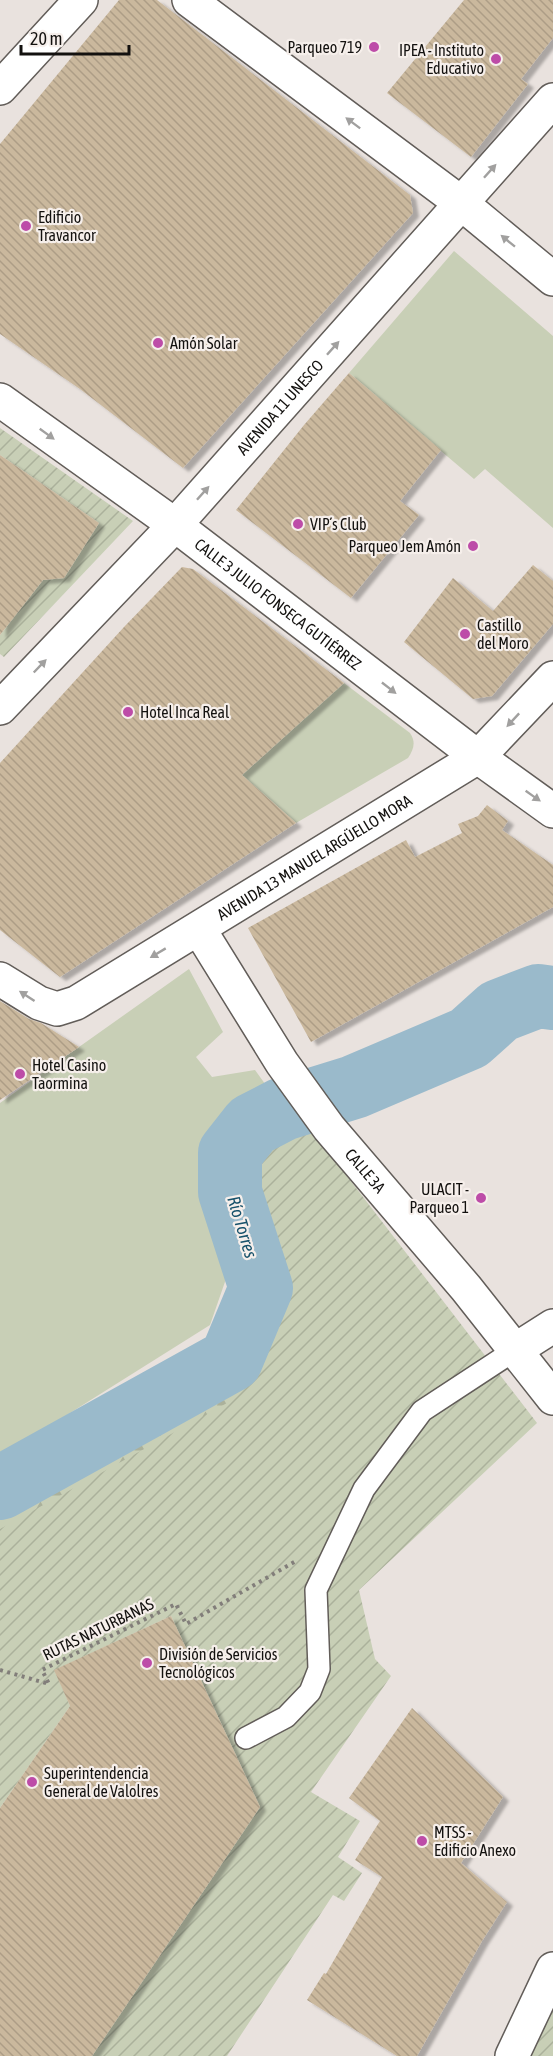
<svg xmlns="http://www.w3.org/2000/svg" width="553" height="2056" font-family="'Asap Condensed',sans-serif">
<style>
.grass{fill:#c8cfb6}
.forest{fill:url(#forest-firs)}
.garden{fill:url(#garden-furrows)}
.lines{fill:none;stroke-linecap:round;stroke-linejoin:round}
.river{stroke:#9abacb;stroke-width:64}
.building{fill:url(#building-back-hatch);filter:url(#shadow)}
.lane-casing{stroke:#625d59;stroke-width:24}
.street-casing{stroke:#625d59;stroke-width:36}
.secondary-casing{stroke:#625d59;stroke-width:36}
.path{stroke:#827e7a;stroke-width:4;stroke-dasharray:3 4.5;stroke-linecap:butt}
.lane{stroke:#fff;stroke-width:21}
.street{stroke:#fff;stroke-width:33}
.secondary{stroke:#fff;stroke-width:33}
.oneway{fill:#a1a09f}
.poi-dot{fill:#bd4ca8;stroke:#f6efeb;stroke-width:2}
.labels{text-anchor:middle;stroke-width:4.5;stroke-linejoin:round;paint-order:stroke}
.poi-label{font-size:16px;fill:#13110f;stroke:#f6efeb;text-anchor:start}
.street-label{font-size:16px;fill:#13110f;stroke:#f6efeb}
.water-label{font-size:18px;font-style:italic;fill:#18526b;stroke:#f6efeb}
</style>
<defs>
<pattern id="forest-firs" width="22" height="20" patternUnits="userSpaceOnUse" patternTransform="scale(1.5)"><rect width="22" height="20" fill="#c8cfb6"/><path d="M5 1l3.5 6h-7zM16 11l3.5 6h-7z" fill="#abb19b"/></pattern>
<pattern id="garden-furrows" width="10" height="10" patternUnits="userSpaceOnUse" patternTransform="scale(1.5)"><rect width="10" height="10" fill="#c8cfb6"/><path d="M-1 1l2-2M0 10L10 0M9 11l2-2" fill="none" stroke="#abb19b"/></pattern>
<pattern id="building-back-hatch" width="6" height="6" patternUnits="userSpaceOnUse" patternTransform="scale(1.5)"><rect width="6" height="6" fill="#cab89d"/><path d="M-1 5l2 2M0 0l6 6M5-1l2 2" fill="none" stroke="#ad9d86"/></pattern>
<filter id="shadow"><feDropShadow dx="6" dy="4" stdDeviation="1.5" flood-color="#0004"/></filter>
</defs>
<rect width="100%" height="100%" fill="#e9e2de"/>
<!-- grass -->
<g class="grass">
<polygon points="454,251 553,336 553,528 485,469 474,479 349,373"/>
<path d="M344,683L410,733C416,742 414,749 408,758L296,823L242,775Z"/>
<polygon points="189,969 223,1032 196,1057 212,1077 255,1070 273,1095 221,1127 210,1196 235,1253 210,1325 0,1457 0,1103"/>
</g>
<!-- forest -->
<polygon class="forest" points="300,1133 415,1292 0,1615 0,1488 231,1360 261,1288 238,1164"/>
<!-- garden -->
<g class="garden">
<polygon points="0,428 133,521 4,657 0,654 0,635 43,580 64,578 99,523 0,455"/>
<polygon points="303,1119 537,1423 359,1590 375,1659 391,1676 311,1792 360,1821 338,1857 362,1873 344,1901 333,1895 227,2056 92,2056 260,1807 171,1616 55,1670 70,1706 0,1808 0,1529 227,1403 262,1361 276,1279 250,1178 259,1139"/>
<polygon points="553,2001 553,2056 526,2056"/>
</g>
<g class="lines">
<!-- river -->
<polyline class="river" points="0,1488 231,1360 261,1288 230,1192 230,1153 252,1125 283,1109 354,1087 469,1038 499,1011 538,996 553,998"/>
</g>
<!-- building -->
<g class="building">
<polygon points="119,0 157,0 410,195 413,213 183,468 80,389 0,334 0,144"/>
<polygon points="464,0 553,0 553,38 521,79 528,84 471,157 387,93"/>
<polygon points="349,373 441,450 400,501 419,515 351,598 236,510 304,425"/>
<polygon points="0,455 99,523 64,578 43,580 0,635"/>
<polygon points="533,565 553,581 553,624 492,696 473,699 404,642 453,578 493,611"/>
<polygon points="182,567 193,569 344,683 242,775 296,823 60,977 0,930 0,763 124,627"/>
<polygon points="487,805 508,821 502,830 553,865 553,907 311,1042 248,928 406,840 415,857 462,833 458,824 478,816"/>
<polygon points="0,1001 29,1019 41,1023 79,1047 0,1100"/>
<polygon points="171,1616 260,1807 92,2056 0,2056 0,1808 70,1706 54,1670"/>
<polygon points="412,1708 503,1797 461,1863 507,1902 482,1941 417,2056 397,2056 307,2000 324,1973 326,1974 382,1877 355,1860 380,1821 349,1798"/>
</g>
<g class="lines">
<defs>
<polyline id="lane" points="246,1738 286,1717 310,1692 319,1669 316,1590 364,1489 422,1411 515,1350"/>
<g id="street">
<path id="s1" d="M0,708L175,525L553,100"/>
<path id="s2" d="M199,929L282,1063L329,1128L466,1288L553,1398"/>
<path id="s3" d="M0,979L39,1003L57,1009L76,1003L478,757L553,678"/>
<polyline points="515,1350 553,1326"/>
<polyline points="512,2056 553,1969"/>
</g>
<g id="secondary">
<polyline points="189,0 461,203 553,279"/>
<polyline points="0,88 81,0"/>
<path id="s4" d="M0,400L175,525L478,757L553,811"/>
</g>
</defs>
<!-- lane casing -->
<use href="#lane" class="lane-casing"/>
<!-- street casing -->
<use href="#street" class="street-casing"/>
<!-- secondary casing -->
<use href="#secondary" class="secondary-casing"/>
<!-- path -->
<polyline class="path" points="0,1670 49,1684 42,1670 176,1604 186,1624 296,1561"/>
<!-- lane -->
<use href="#lane" class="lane"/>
<!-- street -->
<use href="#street" class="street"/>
<!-- secondary -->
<use href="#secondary" class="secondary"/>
</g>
<!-- one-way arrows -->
<defs><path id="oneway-solid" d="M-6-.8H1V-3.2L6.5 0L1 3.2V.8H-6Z" transform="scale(1.5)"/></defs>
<g class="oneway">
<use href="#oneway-solid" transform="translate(353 123) rotate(-143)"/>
<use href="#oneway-solid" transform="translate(490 171) rotate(-48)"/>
<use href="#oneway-solid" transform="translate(508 241) rotate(-141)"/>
<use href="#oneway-solid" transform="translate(333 348) rotate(-48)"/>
<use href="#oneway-solid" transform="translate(47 434) rotate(36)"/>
<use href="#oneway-solid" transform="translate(203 493) rotate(-48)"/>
<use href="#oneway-solid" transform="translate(40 666) rotate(-46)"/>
<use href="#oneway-solid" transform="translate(389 688) rotate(38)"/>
<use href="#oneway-solid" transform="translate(513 720) rotate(133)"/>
<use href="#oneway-solid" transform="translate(533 796) rotate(35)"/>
<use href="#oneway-solid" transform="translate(158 953) rotate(149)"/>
<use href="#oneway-solid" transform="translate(27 996) rotate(-147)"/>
</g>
<!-- markers -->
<g class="poi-dot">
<circle cx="374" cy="47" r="6"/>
<circle cx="496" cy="59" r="6"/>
<circle cx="26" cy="226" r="6"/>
<circle cx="158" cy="343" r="6"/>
<circle cx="298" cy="524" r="6"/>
<circle cx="473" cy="546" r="6"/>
<circle cx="465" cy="634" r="6"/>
<circle cx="128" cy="712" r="6"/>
<circle cx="20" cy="1074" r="6"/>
<circle cx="481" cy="1198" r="6"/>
<circle cx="147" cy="1663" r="6"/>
<circle cx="32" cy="1782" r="6"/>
<circle cx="422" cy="1841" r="6"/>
</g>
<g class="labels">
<!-- poi labels -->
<g class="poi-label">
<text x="362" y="53" text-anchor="end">Parqueo 719</text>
<text x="484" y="56" text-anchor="end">IPEA - Instituto<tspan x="484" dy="18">Educativo</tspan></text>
<text x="38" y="223">Edificio<tspan x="38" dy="18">Travancor</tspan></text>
<text x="170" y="349">Amón Solar</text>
<text x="310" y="530">VIP´s Club</text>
<text x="461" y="552" text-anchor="end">Parqueo Jem Amón</text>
<text x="477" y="631">Castillo<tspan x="477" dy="18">del Moro</tspan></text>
<text x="140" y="718">Hotel Inca Real</text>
<text x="32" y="1071">Hotel Casino<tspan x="32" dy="18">Taormina</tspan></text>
<text x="469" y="1195" text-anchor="end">ULACIT -<tspan x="469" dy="18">Parqueo 1</tspan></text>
<text x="159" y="1660">División de Servicios<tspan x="159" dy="18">Tecnológicos</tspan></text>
<text x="44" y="1779">Superintendencia<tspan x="44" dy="18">General de Valolres</tspan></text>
<text x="434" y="1838">MTSS -<tspan x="434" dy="18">Edificio Anexo</tspan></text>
</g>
<!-- street labels -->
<g class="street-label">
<text dy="6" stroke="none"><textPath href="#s1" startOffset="411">AVENIDA 11 UNESCO</textPath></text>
<text dy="6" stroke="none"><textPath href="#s4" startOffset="345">CALLE 3 JULIO FONSECA GUTIÉRREZ</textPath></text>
<text dy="6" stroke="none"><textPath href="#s3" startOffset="364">AVENIDA 13 MANUEL ARGÜELLO MORA</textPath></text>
<text dy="6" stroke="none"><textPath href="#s2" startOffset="294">CALLE 3A</textPath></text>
<text transform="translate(98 1629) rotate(-26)" y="6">RUTAS NATURBANAS</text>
</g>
<!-- water labels -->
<g class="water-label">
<text transform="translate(242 1227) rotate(73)" y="6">Río Torres</text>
</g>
</g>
<!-- scale -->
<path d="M21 45v9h108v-9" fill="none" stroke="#13110f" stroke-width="3"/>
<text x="30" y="45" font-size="18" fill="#13110f" stroke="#f6efeb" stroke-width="4.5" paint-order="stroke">20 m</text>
</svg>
